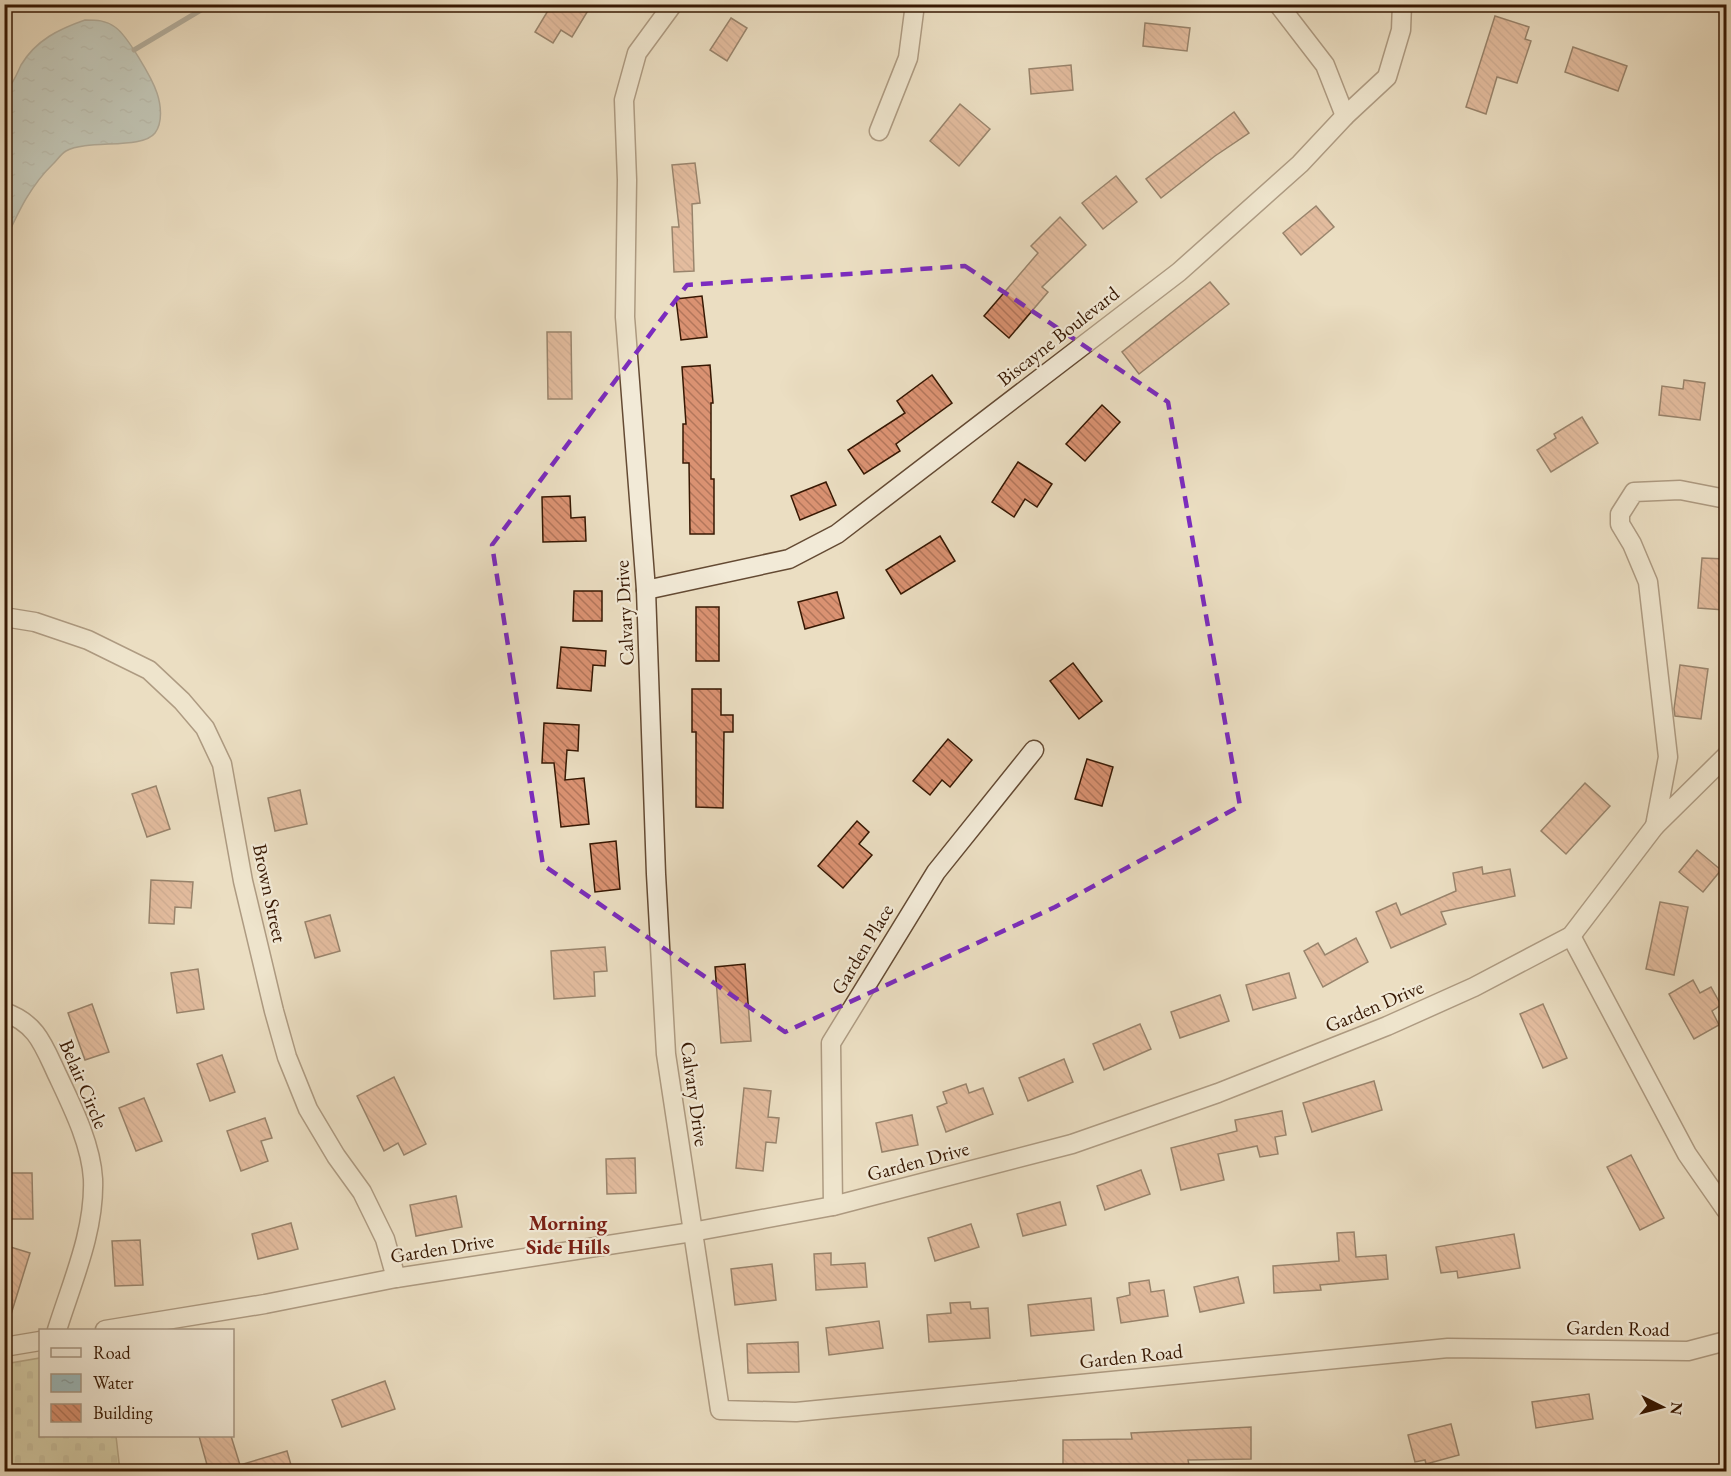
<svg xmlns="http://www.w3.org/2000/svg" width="1731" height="1476" font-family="'EB Garamond',serif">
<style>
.cemetery{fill:url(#cemetery-stones);stroke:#7a6c49;stroke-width:1.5}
.water{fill:url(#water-ripples);stroke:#747973;stroke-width:1.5}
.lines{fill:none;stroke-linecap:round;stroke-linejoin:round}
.stream{stroke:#747973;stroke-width:5}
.building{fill:url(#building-back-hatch);stroke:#371803;stroke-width:1.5}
.minor-casing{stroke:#644a33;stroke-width:21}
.minor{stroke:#f2ead7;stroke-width:18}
.marked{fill:none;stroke:#7b2cbf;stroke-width:4.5;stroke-dasharray:12 8;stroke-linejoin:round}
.labels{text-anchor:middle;stroke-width:4.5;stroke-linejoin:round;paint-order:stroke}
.street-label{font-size:20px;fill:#371803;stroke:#f2ead7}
.neighbourhood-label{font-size:21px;font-weight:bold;fill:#7a1f14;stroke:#f2ead7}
</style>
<defs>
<pattern id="cemetery-stones" width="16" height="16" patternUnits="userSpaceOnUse" patternTransform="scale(1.5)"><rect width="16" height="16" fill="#bebf8f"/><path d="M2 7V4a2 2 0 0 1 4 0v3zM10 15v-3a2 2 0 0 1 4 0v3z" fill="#a4a37a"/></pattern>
<pattern id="water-ripples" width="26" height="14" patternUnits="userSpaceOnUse" patternTransform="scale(1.5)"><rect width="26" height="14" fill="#9cbabd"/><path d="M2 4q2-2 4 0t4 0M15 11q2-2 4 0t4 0" fill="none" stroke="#879fa1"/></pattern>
<pattern id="building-back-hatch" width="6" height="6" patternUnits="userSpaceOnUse" patternTransform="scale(1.5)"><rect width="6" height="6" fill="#da9272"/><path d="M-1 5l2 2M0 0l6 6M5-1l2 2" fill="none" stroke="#b2765b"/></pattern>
</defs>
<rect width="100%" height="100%" fill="#ebdec2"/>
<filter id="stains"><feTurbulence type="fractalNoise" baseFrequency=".00333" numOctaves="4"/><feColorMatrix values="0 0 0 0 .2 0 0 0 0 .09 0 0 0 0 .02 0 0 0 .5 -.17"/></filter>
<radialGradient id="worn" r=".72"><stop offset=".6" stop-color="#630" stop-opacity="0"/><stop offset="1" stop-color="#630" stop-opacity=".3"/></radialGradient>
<!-- cemetery -->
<polygon class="cemetery" points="40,1358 40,1436 116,1436 120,1471 5,1471 5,1364"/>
<!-- water -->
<path class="water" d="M85,20C97,20 105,20 115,27C127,35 152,78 157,93C161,105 163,122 155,133C142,150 88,139 66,151C61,154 57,160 53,164C30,186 18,213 5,241V93C13,84 16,76 21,65C36,40 59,29 85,20Z"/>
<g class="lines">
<!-- stream -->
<polyline class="stream" points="134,50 211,4"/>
</g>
<!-- building -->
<g class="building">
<polygon points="552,4 592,4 572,37 561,30 553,43 535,32"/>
<polygon points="1495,16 1529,27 1525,39 1531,41 1517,83 1497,77 1486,114 1466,107"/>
<polygon points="731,18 747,28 727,61 710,50"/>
<polygon points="1145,23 1190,28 1187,51 1143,46"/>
<polygon points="1573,47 1627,66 1618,91 1565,72"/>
<polygon points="1071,65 1073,90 1031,94 1029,69"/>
<polygon points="960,104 990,129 959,166 930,141"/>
<polygon points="1234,112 1249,133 1215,156 1161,198 1146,179"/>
<polygon points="695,163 700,203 692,204 694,271 674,272 672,227 679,227 672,165"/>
<polygon points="1116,176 1137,202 1103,229 1082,203"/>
<polygon points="1316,206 1334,227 1301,255 1283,233"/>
<polygon points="1060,217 1086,245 1042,287 1048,292 1009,338 984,316 1038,253 1031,246"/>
<polygon points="1210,282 1229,304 1139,374 1122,352"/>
<polygon points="702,296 707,337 681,340 676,299"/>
<polygon points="547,332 571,332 572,399 548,399"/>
<polygon points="710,365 713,403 711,403 711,479 714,479 714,534 690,534 689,463 683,463 683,424 686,424 682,367"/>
<polygon points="932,375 952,403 896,444 900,451 864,474 848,450 905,413 897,401"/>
<polygon points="1684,380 1705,383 1700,420 1659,415 1662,386 1683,389"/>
<polygon points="1102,405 1120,422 1085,461 1066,444"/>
<polygon points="1582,417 1598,443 1551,472 1537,450 1556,438 1554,434"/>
<polygon points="1018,462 1052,484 1037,507 1025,499 1014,517 992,502"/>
<polygon points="826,482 836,505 800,520 791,496"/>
<polygon points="570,496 571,518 585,517 586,541 543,542 542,497"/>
<polygon points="940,536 955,561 901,594 886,570"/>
<polygon points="1702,558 1726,559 1724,610 1698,608"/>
<polygon points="574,591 602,591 602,621 573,621"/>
<polygon points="837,592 844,618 805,629 798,602"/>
<rect x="696" y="607" width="23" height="54"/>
<polygon points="561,647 606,651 605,666 593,665 591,691 557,688"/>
<polygon points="1073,663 1102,701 1079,719 1050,681"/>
<polygon points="1680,665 1708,669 1701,719 1675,716 1674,709"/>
<polygon points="692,689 721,689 721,715 733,715 733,732 724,732 723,808 696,807 696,732 692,732"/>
<polygon points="544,723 579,725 578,751 567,750 565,780 584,778 589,824 561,827 554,763 542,763"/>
<polygon points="948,739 972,760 950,787 942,780 930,795 913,781"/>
<polygon points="1087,759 1113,767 1102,806 1075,799"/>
<polygon points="1585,783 1610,806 1566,854 1541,831"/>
<polygon points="156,786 170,829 147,837 132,794"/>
<polygon points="300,790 307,824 275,831 268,798"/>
<polygon points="857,821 869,832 859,844 872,855 843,888 818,866"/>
<polygon points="616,841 620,889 595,892 590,844"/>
<polygon points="1697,850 1721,870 1703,892 1679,872"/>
<polygon points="1482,867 1483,874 1510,869 1515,896 1441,912 1446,924 1391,948 1376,912 1396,903 1401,915 1456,891 1453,873"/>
<polygon points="151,880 193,882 191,908 175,907 174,924 149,923"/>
<polygon points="1660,902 1688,907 1674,975 1646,969"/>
<polygon points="330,915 340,951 315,958 305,922"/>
<polygon points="1356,938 1368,962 1323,987 1304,951 1318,943 1325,955"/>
<polygon points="605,947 607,971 594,972 595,996 554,999 551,951"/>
<polygon points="745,964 751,1041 721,1043 715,967"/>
<polygon points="198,969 204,1009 177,1013 171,973"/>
<polygon points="1289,973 1296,998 1253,1010 1246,985"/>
<polygon points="1693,980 1700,993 1711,987 1721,1005 1712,1011 1719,1025 1694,1039 1669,994"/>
<polygon points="1220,995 1229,1021 1180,1038 1171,1012"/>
<polygon points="92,1004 109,1052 85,1060 68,1013"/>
<polygon points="1543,1004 1567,1058 1543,1068 1520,1014"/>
<polygon points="1140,1024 1151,1049 1104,1070 1093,1044"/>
<polygon points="222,1055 235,1092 210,1101 197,1064"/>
<polygon points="1064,1059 1073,1082 1028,1101 1019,1078"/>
<polygon points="394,1077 426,1144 404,1155 398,1143 384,1151 357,1096"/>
<polygon points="1374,1081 1382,1110 1312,1132 1303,1103"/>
<polygon points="966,1084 969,1093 983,1088 993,1114 946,1132 937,1107 947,1103 943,1092"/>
<polygon points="744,1088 771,1091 768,1117 779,1118 776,1143 766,1142 763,1171 736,1168"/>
<polygon points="144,1098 162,1141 136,1151 119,1108"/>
<polygon points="1282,1111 1286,1135 1275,1137 1278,1154 1260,1157 1257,1146 1218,1154 1224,1180 1181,1190 1171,1148 1237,1131 1235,1120"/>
<polygon points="912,1115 918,1145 882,1152 876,1123"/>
<polygon points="265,1118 272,1138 261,1141 268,1161 241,1171 227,1131"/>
<polygon points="1631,1155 1664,1218 1640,1230 1607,1167"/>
<polygon points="635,1158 636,1193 607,1194 606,1159"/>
<polygon points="1141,1170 1150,1194 1105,1210 1097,1186"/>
<polygon points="6,1173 32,1173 33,1219 7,1219"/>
<polygon points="456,1196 462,1227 416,1236 410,1205"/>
<polygon points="1060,1202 1066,1225 1023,1236 1017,1214"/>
<polygon points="291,1223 298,1249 258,1259 252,1234"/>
<polygon points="971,1224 979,1247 935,1261 928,1238"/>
<polygon points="1354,1232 1356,1257 1386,1255 1388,1279 1320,1285 1321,1290 1274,1293 1273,1266 1339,1261 1337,1233"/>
<polygon points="1514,1234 1520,1268 1458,1278 1457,1271 1441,1273 1436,1247"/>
<polygon points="140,1240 143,1285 115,1286 112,1241"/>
<polygon points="4,1245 30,1253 8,1324 4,1323"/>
<polygon points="831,1253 831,1265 865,1263 867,1287 816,1290 814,1254"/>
<polygon points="772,1264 776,1300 735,1305 731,1269"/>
<polygon points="1238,1277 1244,1303 1200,1312 1194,1287"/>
<polygon points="1149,1280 1151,1292 1164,1290 1168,1316 1121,1323 1117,1298 1130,1295 1129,1283"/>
<polygon points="1091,1298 1094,1330 1031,1336 1028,1305"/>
<polygon points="970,1302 971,1309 988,1308 990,1338 929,1342 927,1315 951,1313 950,1303"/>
<polygon points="879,1321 883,1348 829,1355 826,1328"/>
<polygon points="798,1342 799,1372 748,1373 747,1344"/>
<polygon points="385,1381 395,1409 342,1427 332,1400"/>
<polygon points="1589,1394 1593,1419 1536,1428 1532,1402"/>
<polygon points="1451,1424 1459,1455 1426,1464 1425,1460 1415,1462 1408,1435"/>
<polygon points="1251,1427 1251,1459 1188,1460 1189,1465 1117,1468 1117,1470 1063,1470 1063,1440 1132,1439 1131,1433"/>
<polygon points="199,1436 231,1436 240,1465 287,1451 293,1472 209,1472"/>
</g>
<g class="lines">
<defs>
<g id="minor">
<polyline points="673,4 637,53 624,100 627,180 625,317 646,590 656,874 666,1054 720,1410 796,1412 1448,1348 1688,1351 1726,1341"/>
<polyline points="1278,4 1325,65 1345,116"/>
<polyline points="879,131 908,58 915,4"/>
<polyline points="1726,499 1680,490 1634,492 1620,514 1620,524 1632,544 1648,582 1668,757 1655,826 1726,756"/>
<polyline points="646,590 789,559 837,534 1179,272 1300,164 1345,116 1387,77 1401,30 1402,4"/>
<polyline points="4,617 35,622 88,640 149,670 182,701 205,728 222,764 243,881 274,1011 287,1057 308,1109 336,1156 362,1192 385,1239 396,1278"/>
<polyline points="1571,936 1687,1154 1726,1210"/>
<path d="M4,1012C36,1023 43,1044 56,1072C71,1104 91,1143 93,1179C95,1231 72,1282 57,1330"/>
<polyline points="833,1206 831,1043 936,872 1034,750"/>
<polyline points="105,1330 265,1304 396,1278 692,1232 833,1206 1072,1144 1218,1093 1387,1026 1474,987 1571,936 1655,826"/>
<polyline points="4,1347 40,1341"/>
</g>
</defs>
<!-- minor casing -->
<use href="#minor" class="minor-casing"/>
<!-- minor -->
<use href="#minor" class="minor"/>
</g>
<!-- marked area -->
<path d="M0 0H1731V1476H0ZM965,266L1168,402L1240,806L1055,907L785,1032L543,865L492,545L687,285Z" fill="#ebdec2" fill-opacity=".55" fill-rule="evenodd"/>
<path class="marked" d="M965,266L1168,402L1240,806L1055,907L785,1032L543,865L492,545L687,285Z"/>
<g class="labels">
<!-- street labels -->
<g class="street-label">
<text transform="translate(1058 336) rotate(-38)" y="7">Biscayne Boulevard</text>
<text transform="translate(624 613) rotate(-93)" y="7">Calvary Drive</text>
<text transform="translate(270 893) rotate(78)" y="7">Brown Street</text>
<text transform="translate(862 949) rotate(-59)" y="7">Garden Place</text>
<text transform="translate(1374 1006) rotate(-23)" y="7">Garden Drive</text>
<text transform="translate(84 1084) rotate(67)" y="7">Belair Circle</text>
<text transform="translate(695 1094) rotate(82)" y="7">Calvary Drive</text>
<text transform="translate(918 1161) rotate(-15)" y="7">Garden Drive</text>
<text transform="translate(442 1248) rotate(-9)" y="7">Garden Drive</text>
<text transform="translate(1618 1328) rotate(1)" y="7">Garden Road</text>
<text transform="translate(1131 1356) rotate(-6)" y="7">Garden Road</text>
</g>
<!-- neighbourhood labels -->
<g class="neighbourhood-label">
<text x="568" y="1230">Morning<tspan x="568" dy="24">Side Hills</tspan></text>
</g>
</g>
<!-- margin -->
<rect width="1731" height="1476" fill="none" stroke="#ebdec2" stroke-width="24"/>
<rect x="6" y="6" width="1719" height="1464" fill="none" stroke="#371803" stroke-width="3"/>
<rect x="12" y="12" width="1707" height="1452" fill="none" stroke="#371803" stroke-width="1.5"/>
<!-- legend -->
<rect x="39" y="1329" width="195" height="108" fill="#f2ead7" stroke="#a79682" stroke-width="1.5"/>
<rect x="51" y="1348" width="30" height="9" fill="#f2ead7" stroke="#a79682" stroke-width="1.5"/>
<text x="93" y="1359" font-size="18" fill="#371803">Road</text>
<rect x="51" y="1374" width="30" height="18" fill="url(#water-ripples)" stroke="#a79682" stroke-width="1.5"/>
<text x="93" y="1389" font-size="18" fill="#371803">Water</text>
<rect x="51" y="1404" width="30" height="18" fill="url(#building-back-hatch)" stroke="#a79682" stroke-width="1.5"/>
<text x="93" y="1419" font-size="18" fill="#371803">Building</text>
<!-- north arrow -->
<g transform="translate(1662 1407) rotate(96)" stroke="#f2ead7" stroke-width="4.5" paint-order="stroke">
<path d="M0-4.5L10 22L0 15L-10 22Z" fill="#371803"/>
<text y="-9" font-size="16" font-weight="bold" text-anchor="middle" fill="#371803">N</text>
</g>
<rect width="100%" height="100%" filter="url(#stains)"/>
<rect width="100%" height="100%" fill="url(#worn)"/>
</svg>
